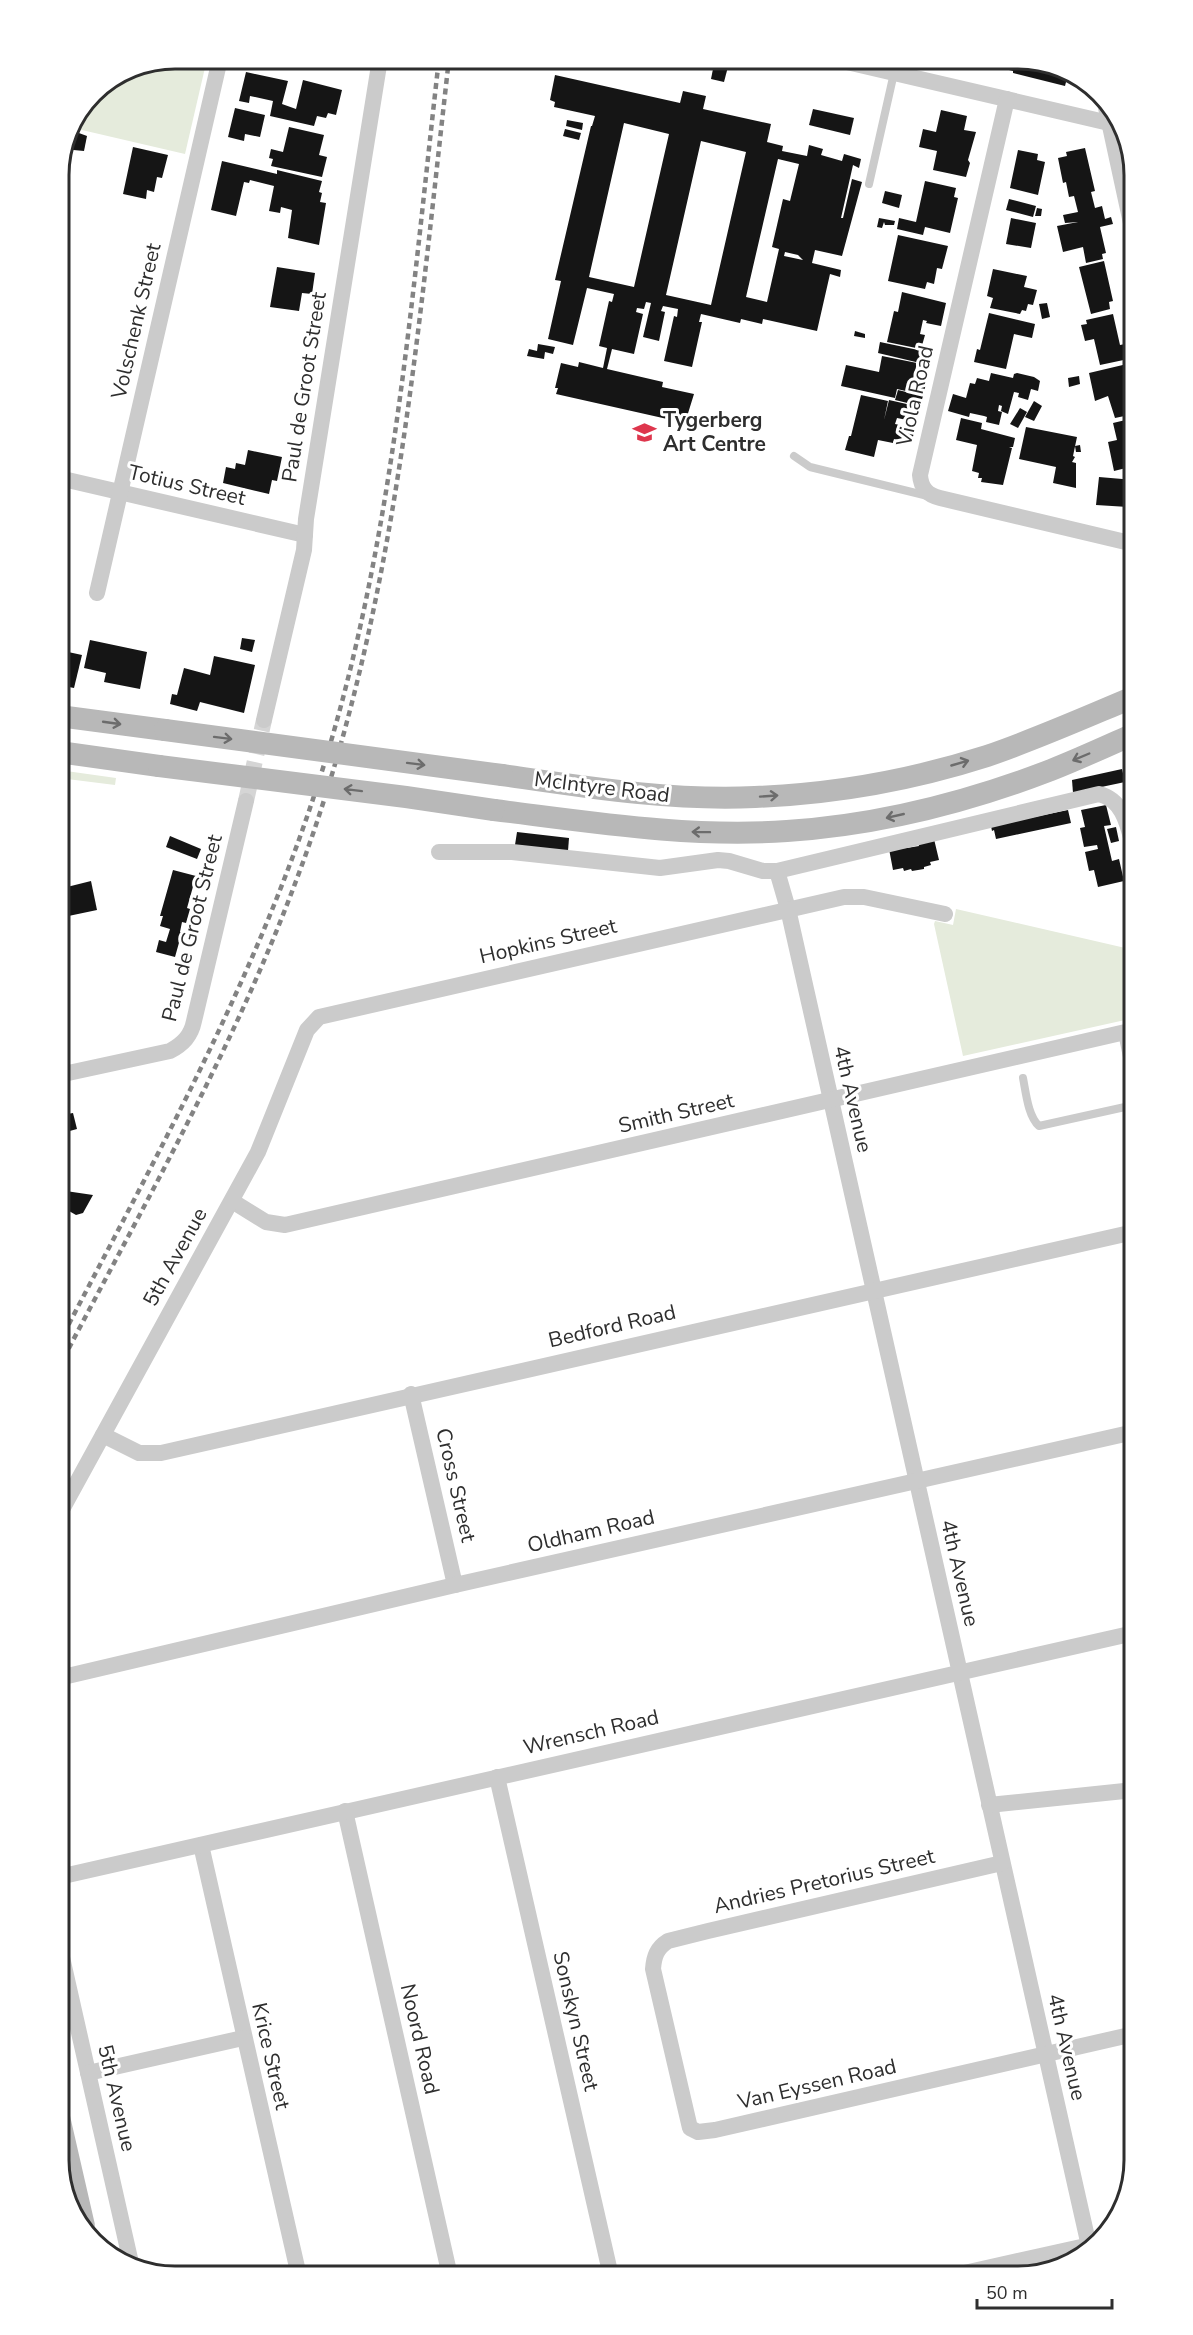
<svg xmlns="http://www.w3.org/2000/svg" width="1193" height="2335" font-family="'Nunito Sans',sans-serif">
<style>
.green{fill:#e5ebdc}
.building{fill:#151515;fill-rule:evenodd}
.lines{fill:none;stroke-linecap:round;stroke-linejoin:round}
.street-tunnel{stroke:#d5d5d5;stroke-width:16;stroke-dasharray:16 8;stroke-linecap:butt}
.lane{stroke:#cbcbcb;stroke-width:8}
.street{stroke:#cbcbcb;stroke-width:16}
.secondary{stroke:#b8b8b8;stroke-width:22}
.rail{stroke:#838383;stroke-width:4.5;stroke-dasharray:6 4.5;stroke-linecap:butt}
.secondary-bridge{stroke:#b8b8b8;stroke-width:22}
.oneway{stroke:#6c6c6c}
.labels{text-anchor:middle;stroke-width:6;stroke-linejoin:round;paint-order:stroke}
.street-label{font-size:21px;fill:#2e2e2e;stroke:#fff}
.poi-label{font-size:21px;font-weight:bold;fill:#2e2e2e;stroke:#fff;text-anchor:start}
.rim{fill:none;stroke:#2e2e2e;stroke-width:3}
</style>
<rect width="100%" height="100%" fill="#fff"/>
<!-- green -->
<g class="green">
<polygon points="175,59 207,59 185,154 69,127 93,92 130,67"/>
<polygon points="59,770 116,778 115,785 59,778"/>
<polygon points="956,909 1134,950 1134,1018 963,1056 934,924 935,921 953,925"/>
</g>
<!-- building -->
<g class="building">
<polygon points="312,59 333,59 332,63"/>
<polygon points="715,59 730,59 724,82 711,79"/>
<polygon points="999,59 1026,59 1068,74 1065,86 1013,73 1013,71 997,67"/>
<polygon points="246,72 288,81 282,104 296,109 303,80 342,90 336,115 328,113 326,118 317,116 314,126 270,116 273,101 250,96 249,103 239,101"/>
<path d="M555,75L680,103L683,91L706,96L703,109L771,124L767,142L783,146L782,151L807,156L809,145L823,149L821,155L842,161L844,154L861,159L859,168L853,165L841,218H843L852,179L862,182L842,256L815,250L812,263L841,270L840,277L830,274L817,331L763,319L762,324L741,319L740,323L701,314L699,322H702L692,367L664,361L674,316L677,317L678,309L663,306L661,311L665,312L659,341L643,337L651,303L646,302L644,309L637,308L636,312L643,314L634,354L612,349L607,369L663,382L662,387L694,394L685,423L556,394L558,388H555L561,363L578,367L579,362L603,368L607,348L599,346L609,301L612,302L614,294L587,288L573,345L548,339L561,281L555,280L591,126H592L595,116L554,107L555,102L550,100ZM624,123L669,134L634,287L589,277ZM701,141L746,152L711,305L666,295ZM778,159L799,164L790,201L783,199L772,247L779,249L767,302L746,297ZM785,252L798,255L803,260L784,256Z"/>
<polygon points="235,108 265,115 260,137 245,134 244,141 228,137"/>
<polygon points="813,109 854,118 850,135 809,125"/>
<polygon points="941,110 967,116 964,130 976,132 968,160 970,163 966,177 933,170 937,151 919,147 923,129 936,132"/>
<polygon points="567,120 583,123 582,130 566,126"/>
<polygon points="289,127 324,135 319,155 327,157 322,177 271,166 273,159 269,158 271,149 283,152"/>
<polygon points="68,129 87,136 84,151 63,149"/>
<polygon points="565,129 581,133 579,140 563,136"/>
<polygon points="133,147 168,155 162,178 157,177 154,192 147,190 146,199 123,194"/>
<polygon points="1085,148 1095,191 1091,192 1095,208 1102,206 1105,219 1111,217 1113,224 1100,227 1106,253 1102,254 1103,259 1086,263 1083,247 1063,252 1057,226 1078,222 1065,223 1063,215 1078,212 1074,196 1069,197 1066,182 1063,183 1058,158 1067,156 1066,152"/>
<polygon points="1018,150 1038,154 1037,160 1045,162 1038,195 1010,188"/>
<polygon points="222,161 277,174 277,170 322,181 319,192 322,193 320,202 326,203 319,245 288,238 292,210 281,207 280,213 269,211 274,186 250,180 249,183 244,182 236,216 211,210"/>
<polygon points="925,181 956,188 954,197 958,198 950,233 925,227 923,235 897,229 899,218 916,222"/>
<polygon points="885,191 902,195 899,208 882,203"/>
<polygon points="1009,199 1036,206 1033,217 1006,210"/>
<polygon points="1037,208 1042,209 1041,216 1035,216"/>
<polygon points="879,218 895,221 894,225 885,225 884,222 882,228 877,227"/>
<polygon points="1011,218 1036,223 1031,248 1006,244"/>
<polygon points="898,235 948,246 942,269 937,268 934,284 927,282 925,289 888,281"/>
<polygon points="1104,261 1113,301 1109,302 1110,309 1091,314 1079,267"/>
<polygon points="277,267 315,273 312,294 302,293 299,311 270,307"/>
<polygon points="993,269 1027,276 1024,287 1037,290 1033,305 1028,304 1026,311 1022,310 1020,314 990,308 993,298 987,296"/>
<polygon points="902,292 946,303 941,326 926,323 927,321 923,320 920,334 925,335 921,349 887,342 894,311 898,312"/>
<polygon points="1047,303 1050,317 1042,319 1039,304"/>
<polygon points="989,313 1035,324 1032,338 1014,334 1006,369 974,362 977,349 980,350"/>
<polygon points="1113,314 1120,345 1130,343 1133,358 1100,365 1094,339 1085,341 1081,325 1087,324 1086,320"/>
<polygon points="855,331 865,334 865,338 854,336"/>
<polygon points="880,342 923,351 920,363 878,353"/>
<polygon points="538,344 555,347 553,354 545,352 544,359 527,356 529,349 537,351"/>
<polygon points="882,356 917,363 913,379 926,384 923,395 897,389 895,398 841,386 846,365 879,372"/>
<polygon points="1127,364 1134,393 1134,414 1115,418 1108,396 1095,401 1089,373"/>
<polygon points="991,373 1013,378 1014,374 1017,373 1034,377 1040,381 1038,391 1031,389 1028,400 1018,397 1019,393 1014,392 1008,414 1001,411 1002,406 999,405 998,411 1002,412 999,425 986,422 987,417 984,416 970,413 969,417 948,411 953,394 966,398 970,383 975,384 977,378 989,381"/>
<polygon points="1079,376 1080,384 1069,387 1068,378"/>
<polygon points="898,390 923,396 920,406 895,400"/>
<polygon points="861,395 888,401 884,420 889,400 911,405 907,420 897,418 895,424 905,426 901,441 894,439 893,443 878,440 874,457 845,450 849,436 851,436"/>
<polygon points="1034,401 1042,406 1034,421 1025,417"/>
<polygon points="1020,408 1027,412 1018,428 1010,424"/>
<polygon points="961,418 982,423 981,429 1015,438 1013,447 1009,447 1012,448 1003,485 981,482 982,478 978,478 979,473 972,471 977,445 956,440"/>
<polygon points="1134,418 1134,466 1114,471 1108,442 1117,440 1113,423"/>
<polygon points="906,427 915,429 911,444 902,441"/>
<polygon points="1026,427 1077,437 1073,456 1075,457 1072,462 1076,463 1076,488 1053,483 1056,467 1019,459"/>
<polygon points="1080,445 1081,452 1076,452 1075,446"/>
<polygon points="248,450 282,457 277,481 272,480 269,494 223,483 226,467 235,469 236,463 245,465"/>
<polygon points="1099,477 1134,480 1134,512 1127,511 1128,507 1096,505"/>
<polygon points="1134,606 1134,632 1128,607"/>
<polygon points="242,638 255,640 252,652 240,649"/>
<polygon points="90,640 147,652 140,689 104,682 106,673 84,668"/>
<polygon points="59,650 82,655 74,688 59,685"/>
<polygon points="214,656 255,665 244,713 200,702 197,711 170,704 172,694 177,695 184,668 210,675"/>
<polygon points="1122,769 1125,782 1073,793 1072,780"/>
<polygon points="1134,783 1134,818 1126,785"/>
<polygon points="1106,805 1111,825 1104,826 1112,861 1119,859 1124,881 1098,887 1094,870 1089,871 1085,852 1098,849 1097,845 1084,847 1080,828 1085,827 1081,810"/>
<polygon points="1068,810 1071,823 996,839 994,830 992,831 991,826"/>
<polygon points="1116,827 1119,841 1111,843 1107,829"/>
<polygon points="517,832 569,838 568,851 515,845"/>
<polygon points="170,836 201,849 197,859 166,847"/>
<polygon points="934,839 939,860 930,862 931,865 924,867 924,869 912,871 911,869 904,871 903,868 893,870 889,849 907,848 919,846 918,843"/>
<polygon points="59,859 64,883 59,884"/>
<polygon points="173,870 196,876 187,908 190,909 186,923 182,922 180,932 182,932 175,957 156,952 159,940 166,942 170,929 160,926 163,916 160,916"/>
<polygon points="91,881 97,910 59,918 59,889"/>
<polygon points="59,1104 62,1115 73,1113 77,1129 66,1132 70,1159 59,1162"/>
<polygon points="59,1190 93,1195 83,1213 76,1215 69,1211 63,1222 59,1221"/>
</g>
<g class="lines">
<!-- street-tunnel -->
<polyline class="street-tunnel" points="246,801 264,720"/>
<!-- lane -->
<g class="lane">
<polyline points="869,184 894,73"/>
<polyline points="794,456 810,467 928,496"/>
<polyline points="1122,1033 1134,1091"/>
<path d="M1023,1078C1026,1093 1028,1116 1039,1126L1134,1105"/>
</g>
<!-- street -->
<g class="street">
<polyline points="834,59 1109,123"/>
<path d="M1007,99L920,475C921,488 927,495 940,498L1134,544"/>
<polyline points="1105,103 1134,237"/>
<polyline points="59,478 305,535"/>
<polyline points="97,593 220,59"/>
<polyline points="264,720 304,550 306,519 380,59"/>
<polyline points="439,852 512,852 660,868 718,860 729,861 763,871 777,871 788,909 1089,2246"/>
<path d="M777,871L1099,794C1124,800 1128,827 1134,849"/>
<path d="M59,1075L170,1051C183,1044 191,1036 194,1021L246,801"/>
<polyline points="232,1201 266,1222 285,1225 1134,1030"/>
<polyline points="411,1394 455,1585"/>
<polyline points="103,1435 139,1453 161,1453 1134,1232"/>
<polyline points="59,1515 258,1152 307,1030 319,1017 844,897 864,897 945,914"/>
<polyline points="59,1678 455,1585 1134,1432"/>
<polyline points="497,1777 611,2276"/>
<polyline points="989,1805 1134,1790"/>
<polyline points="345,1811 450,2276"/>
<polyline points="201,1845 299,2276"/>
<path d="M1002,1863L708,1931L668,1941C657,1948 654,1956 653,1969L690,2128L698,2132L715,2130L1134,2034"/>
<polyline points="59,1877 1134,1633"/>
<polyline points="59,1944 131,2263"/>
<polyline points="88,2073 243,2038"/>
<polyline points="951,2276 1090,2245"/>
</g>
<!-- secondary -->
<g class="secondary">
<polyline points="59,716 165,730"/>
<polyline points="59,752 159,766"/>
<path d="M502,775C585,787 670,801 755,797C833,794 912,780 987,756C1037,739 1086,717 1134,697"/>
<path d="M494,810C591,822 689,838 787,831C877,825 968,802 1051,770C1079,759 1107,746 1134,734"/>
<polyline points="59,2117 84,2226"/>
</g>
<!-- rail -->
<g class="rail">
<path d="M59,1343C150,1168 247,995 310,808C392,567 410,310 439,59"/>
<path d="M59,1367C142,1208 233,1050 296,881C396,616 417,338 449,59"/>
</g>
<!-- secondary-bridge -->
<g class="secondary-bridge">
<polyline points="165,730 502,775"/>
<polyline points="159,766 406,797 494,810"/>
</g>
</g>
<!-- one-way arrows -->
<defs><path id="oneway-shaft" d="M-6 0H5M1.5-3L5.5 0L1.5 3" fill="none" stroke-width="1.6" stroke-linecap="round" stroke-linejoin="round" transform="scale(1.5)"/></defs>
<g class="oneway">
<use href="#oneway-shaft" transform="translate(112 723) rotate(8)"/>
<use href="#oneway-shaft" transform="translate(223 738) rotate(7)"/>
<use href="#oneway-shaft" transform="translate(1081 757) rotate(157)"/>
<use href="#oneway-shaft" transform="translate(960 763) rotate(-16)"/>
<use href="#oneway-shaft" transform="translate(416 764) rotate(7)"/>
<use href="#oneway-shaft" transform="translate(353 790) rotate(-173)"/>
<use href="#oneway-shaft" transform="translate(769 796) rotate(-4)"/>
<use href="#oneway-shaft" transform="translate(895 816) rotate(167)"/>
<use href="#oneway-shaft" transform="translate(701 832) rotate(-179)"/>
</g>
<!-- icons -->
<defs>
<symbol id="school-bare" viewBox="-9 -9 18 18"><path d="M0-5L7-2L0 1L-7-2ZM-4 1L0 2.5L4 1V4Q0 6-4 4Z" fill="#de364d" stroke="#fff" stroke-width="2.5" paint-order="stroke"/></symbol>
</defs>
<g fill-rule="evenodd">
<use href="#school-bare" x="628" y="416" width="33" height="33"/>
</g>
<g class="labels">
<!-- street labels -->
<g class="street-label">
<text transform="translate(136 321) rotate(-77)" y="7">Volschenk Street</text>
<text transform="translate(304 387) rotate(-81)" y="7">Paul de Groot Street</text>
<text transform="translate(915 396) rotate(-77)" y="7">Viola Road</text>
<text transform="translate(187 485) rotate(13)" y="7">Totius Street</text>
<text transform="translate(602 787) rotate(7)" y="7">McIntyre Road</text>
<text transform="translate(192 928) rotate(-76)" y="7">Paul de Groot Street</text>
<text transform="translate(548 941) rotate(-13)" y="7">Hopkins Street</text>
<text transform="translate(853 1099) rotate(77)" y="7">4th Avenue</text>
<text transform="translate(676 1113) rotate(-13)" y="7">Smith Street</text>
<text transform="translate(175 1257) rotate(-61)" y="7">5th Avenue</text>
<text transform="translate(612 1326) rotate(-13)" y="7">Bedford Road</text>
<text transform="translate(456 1485) rotate(77)" y="7">Cross Street</text>
<text transform="translate(591 1531) rotate(-13)" y="7">Oldham Road</text>
<text transform="translate(960 1573) rotate(77)" y="7">4th Avenue</text>
<text transform="translate(591 1732) rotate(-13)" y="7">Wrensch Road</text>
<text transform="translate(824 1881) rotate(-13)" y="7">Andries Pretorius Street</text>
<text transform="translate(576 2021) rotate(77)" y="7">Sonskyn Street</text>
<text transform="translate(420 2039) rotate(77)" y="7">Noord Road</text>
<text transform="translate(1067 2047) rotate(77)" y="7">4th Avenue</text>
<text transform="translate(271 2056) rotate(77)" y="7">Krice Street</text>
<text transform="translate(817 2084) rotate(-13)" y="7">Van Eyssen Road</text>
<text transform="translate(117 2098) rotate(77)" y="7">5th Avenue</text>
</g>
<!-- poi labels -->
<g class="poi-label">
<text x="663" y="427">Tygerberg<tspan x="663" dy="24">Art Centre</tspan></text>
</g>
</g>
<!-- crop -->
<path d="M0 0H1193V2335H0ZM175 69H1018A106 106 0 0 1 1124 175V2160A106 106 0 0 1 1018 2266H175A106 106 0 0 1 69 2160V175A106 106 0 0 1 175 69Z" fill="#fff" fill-rule="evenodd"/>
<path class="rim" d="M175 69H1018A106 106 0 0 1 1124 175V2160A106 106 0 0 1 1018 2266H175A106 106 0 0 1 69 2160V175A106 106 0 0 1 175 69Z"/>
<!-- scale -->
<path d="M977 2299v9h135v-9" fill="none" stroke="#2e2e2e" stroke-width="3"/>
<text x="986" y="2299" font-size="18" fill="#2e2e2e" stroke="#ffffff" stroke-width="4.5" paint-order="stroke">50 m</text>
</svg>
